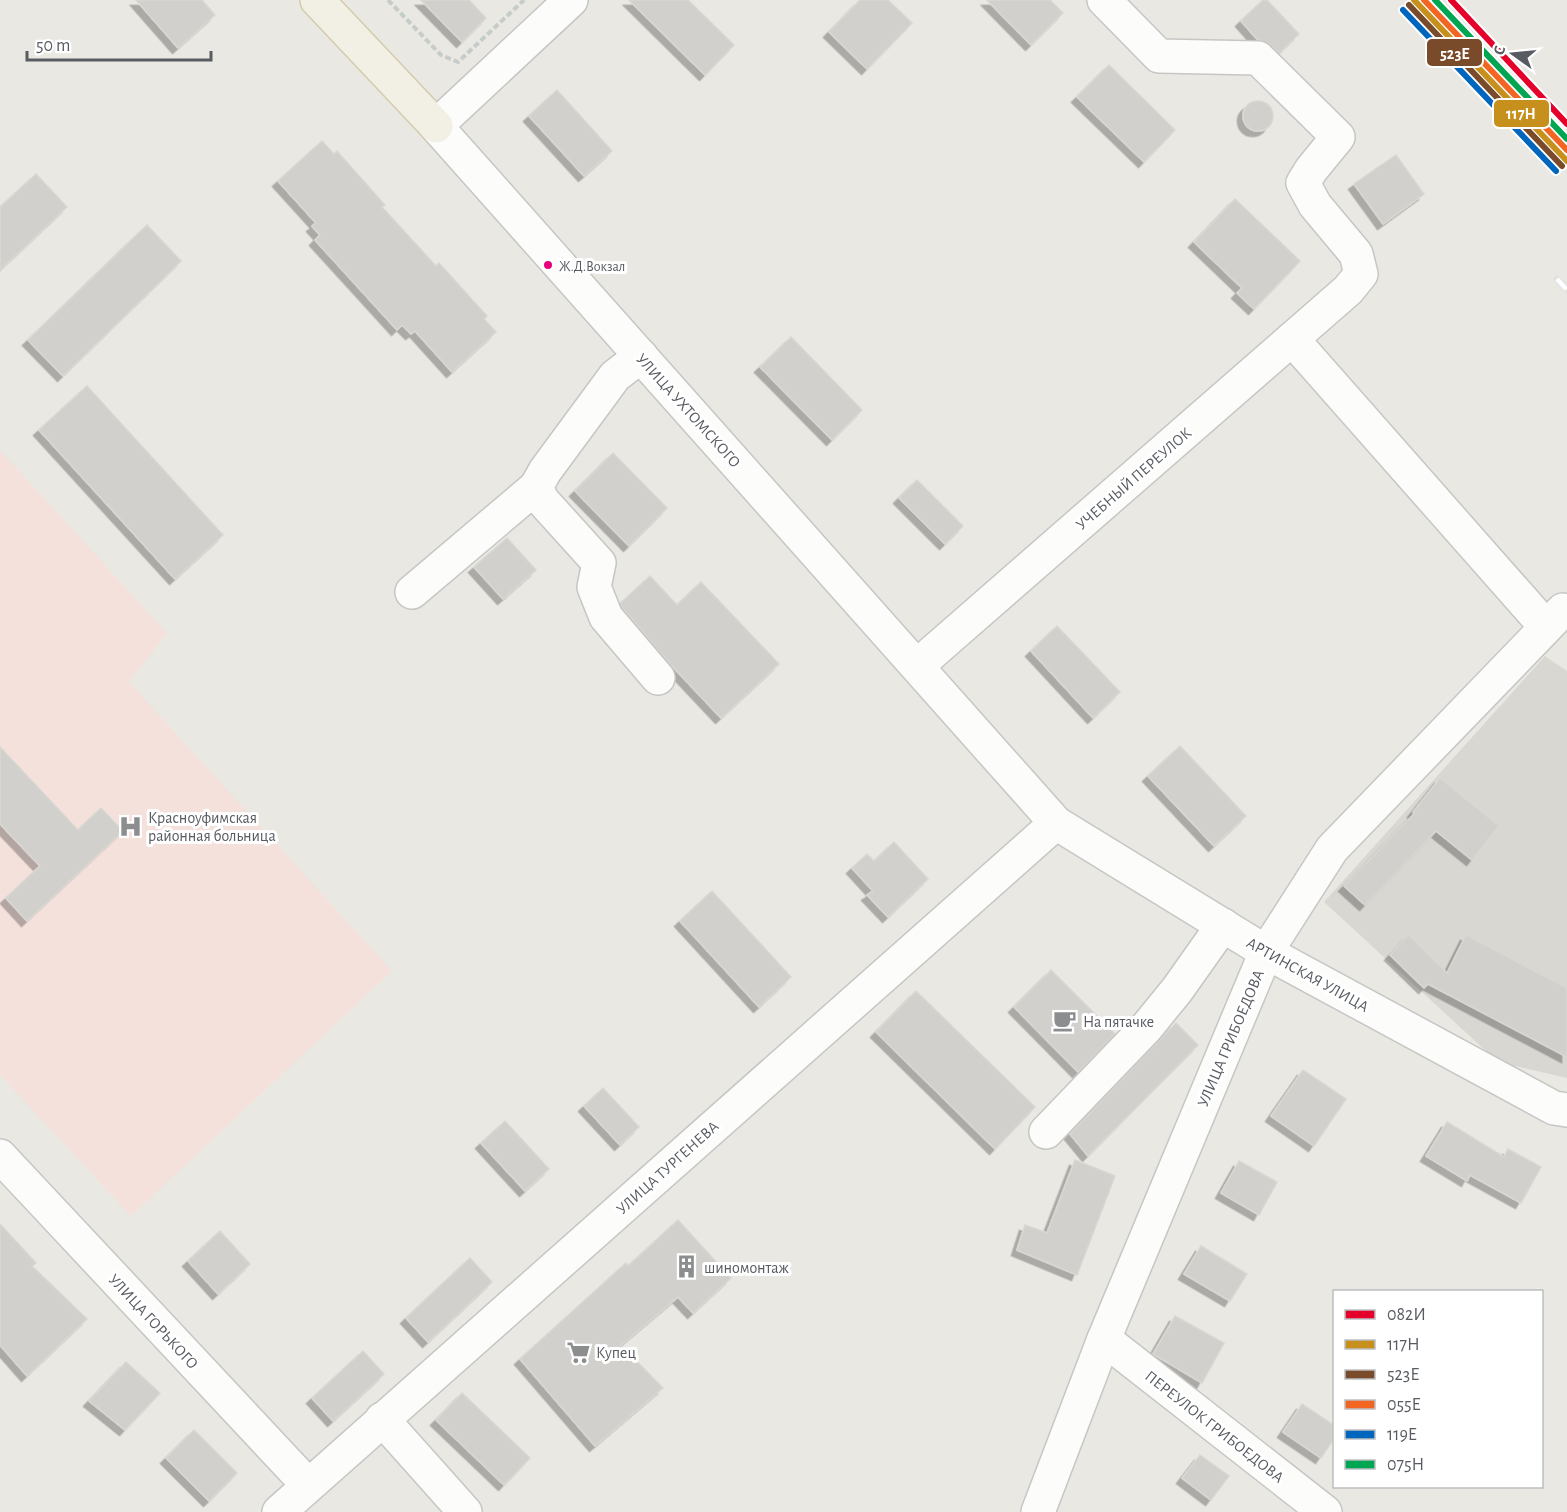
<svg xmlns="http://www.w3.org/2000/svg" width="1567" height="1512" font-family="'Alegreya Sans',sans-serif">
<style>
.industrial{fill:#d9d7d2}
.medical{fill:#f4e1dc}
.building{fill:#d1d0cc;stroke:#d9d7d2;stroke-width:1.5;filter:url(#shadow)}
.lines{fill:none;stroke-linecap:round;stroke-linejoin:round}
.minor-casing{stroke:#c6c6c5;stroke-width:36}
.major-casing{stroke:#d5cbad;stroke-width:36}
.path{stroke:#c5ccc9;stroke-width:4;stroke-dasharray:6 3;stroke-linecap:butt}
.minor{stroke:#fcfcfb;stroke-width:33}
.major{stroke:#f2f0e5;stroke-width:33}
.rail-casing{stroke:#e2e2e1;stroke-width:7}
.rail{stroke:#fff;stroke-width:4.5;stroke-dasharray:14;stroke-linecap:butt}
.rail-1-casing{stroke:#fff;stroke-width:10}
.rail-2-casing{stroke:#fff;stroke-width:10}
.rail-3-casing{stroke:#fff;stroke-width:10}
.rail-4-casing{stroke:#fff;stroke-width:10}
.rail-5-casing{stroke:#fff;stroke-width:10}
.rail-6-casing{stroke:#fff;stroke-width:10}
.rail-1{stroke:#e4002b;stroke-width:6}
.rail-2{stroke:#c7901d;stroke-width:6}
.rail-3{stroke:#7a4b2a;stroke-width:6}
.rail-4{stroke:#f26522;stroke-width:6}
.rail-5{stroke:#0065bd;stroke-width:6}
.rail-6{stroke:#00a651;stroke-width:6}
.bus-dot{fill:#e5007d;stroke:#fff;stroke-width:2}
.labels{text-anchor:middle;stroke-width:6;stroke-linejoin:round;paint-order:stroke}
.bus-label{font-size:14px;fill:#585c62;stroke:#fff;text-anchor:start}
.street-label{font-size:16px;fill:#585c62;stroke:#fff}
.poi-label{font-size:16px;fill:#585c62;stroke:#fff;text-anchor:start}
.line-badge{stroke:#fff;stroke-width:2}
.badge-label{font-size:16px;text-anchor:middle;font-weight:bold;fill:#fff}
</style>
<defs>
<filter id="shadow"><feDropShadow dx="-5.5" dy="5.5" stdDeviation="0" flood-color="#0004"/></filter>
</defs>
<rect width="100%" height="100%" fill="#eae8e2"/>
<!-- industrial -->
<polygon class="industrial" points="1545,656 1567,671 1567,1078 1498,1062 1324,902"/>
<!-- medical -->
<polygon class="medical" points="0,450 167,633 129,682 392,971 131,1216 0,1075"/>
<!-- building -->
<g class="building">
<polygon points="136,0 202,0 215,15 178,48"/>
<polygon points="421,0 469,0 486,18 462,42"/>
<polygon points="629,0 688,0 734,45 705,75"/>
<polygon points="860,0 888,0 912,23 867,69 829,32"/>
<polygon points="987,0 1050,0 1063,13 1031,45"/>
<polygon points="1263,0 1267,0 1299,34 1279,53 1270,44 1257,39 1241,21"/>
<polygon points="1109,65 1175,130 1144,162 1077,97"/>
<polygon points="557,90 612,151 584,176 529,116"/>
<circle cx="1258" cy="116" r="15"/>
<polygon points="322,141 334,154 337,151 385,205 382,207 436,266 439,263 487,316 484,319 496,332 452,372 415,331 411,334 402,325 397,330 315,240 320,235 312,226 316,223 278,181"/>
<polygon points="1396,155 1424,194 1383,224 1354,184"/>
<polygon points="36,174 67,207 0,270 0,207"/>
<polygon points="1235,199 1300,261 1254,309 1237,293 1242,288 1194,242"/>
<polygon points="147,225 181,261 63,376 28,340"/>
<polygon points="791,337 862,410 832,440 760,367"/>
<polygon points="87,386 223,535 175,579 39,430"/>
<polygon points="613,453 667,508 629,546 575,491"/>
<polygon points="917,480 963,526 945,544 899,498"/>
<polygon points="507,538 536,570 503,599 474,567"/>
<polygon points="650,576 677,605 701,582 779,664 721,718 673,667 622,607 621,603"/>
<polygon points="1057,626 1120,692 1093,718 1031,651"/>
<polygon points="1180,746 1246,816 1214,846 1148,776"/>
<polygon points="0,747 78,830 101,808 123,831 27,921 6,898 40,866 0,824"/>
<polygon points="1440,778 1499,826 1472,860 1436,831 1365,905 1344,886 1414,814 1413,812"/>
<polygon points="894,842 928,879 888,917 867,895 873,891 852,868 867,854 874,861"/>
<polygon points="712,891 791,977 759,1007 680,921"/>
<polygon points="1409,935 1447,973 1466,935 1567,988 1567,1057 1428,984 1424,988 1390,955"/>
<polygon points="1051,970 1115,1034 1078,1072 1014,1007"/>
<polygon points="916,991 1035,1107 995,1149 876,1032"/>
<polygon points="1176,1023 1198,1045 1088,1156 1070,1134"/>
<polygon points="1303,1070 1346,1099 1314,1146 1271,1116"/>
<polygon points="603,1088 639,1127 620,1145 584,1106"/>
<polygon points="505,1121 549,1169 525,1191 481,1143"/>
<polygon points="1447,1122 1504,1157 1508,1149 1541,1167 1521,1203 1470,1175 1467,1181 1426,1156"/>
<polygon points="1075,1160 1115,1176 1077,1275 1017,1250 1025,1225 1047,1233"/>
<polygon points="1239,1161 1277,1182 1259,1215 1221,1193"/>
<polygon points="678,1220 731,1278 693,1313 678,1297 621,1345 663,1388 595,1446 520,1359 626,1263 628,1266"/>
<polygon points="0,1224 36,1263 32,1266 87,1319 27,1376 0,1345"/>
<polygon points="220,1231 250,1264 218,1294 188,1261"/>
<polygon points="1201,1246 1247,1274 1230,1301 1184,1274"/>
<polygon points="470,1258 492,1282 428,1342 406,1318"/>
<polygon points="1175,1316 1224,1343 1202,1383 1153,1354"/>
<polygon points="363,1351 384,1374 333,1421 312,1398"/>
<polygon points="126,1362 160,1393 125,1430 89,1401"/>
<polygon points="462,1393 530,1458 504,1485 436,1420"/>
<polygon points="1302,1404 1335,1426 1335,1437 1321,1458 1283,1432"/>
<polygon points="194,1430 237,1473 209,1501 166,1458"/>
<polygon points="1200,1455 1229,1476 1211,1500 1182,1478"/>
</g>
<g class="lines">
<defs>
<g id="minor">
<polyline points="571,0 436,126 1056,823 1266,952 1554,1108 1567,1110"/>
<polyline points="1292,339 1546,627"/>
<polyline points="641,356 615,376 545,471 536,487 542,500 599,563 594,587 606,617 658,678"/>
<polyline points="412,592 536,487"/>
<polyline points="917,666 1348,290 1361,274 1356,254 1315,205 1303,183 1311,170 1338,137 1258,58 1159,56 1104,0"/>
<polyline points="1046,1132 1146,1028 1177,990 1223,925"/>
<polyline points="0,1156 308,1485"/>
<polyline points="1104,1339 1325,1512"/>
<polyline points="382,1419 465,1512"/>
<polyline points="279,1512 1056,823"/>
<polyline points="1038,1512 1104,1339 1266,952 1332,849 1563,610"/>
</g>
<polyline id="major" points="317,0 436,126"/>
</defs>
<!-- minor casing -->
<use href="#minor" class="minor-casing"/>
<!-- major casing -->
<use href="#major" class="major-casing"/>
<!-- path -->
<polyline class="path" points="388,0 441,55 458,62 524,0"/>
<!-- minor -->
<use href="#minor" class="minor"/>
<!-- major -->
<use href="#major" class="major"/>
<defs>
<polyline id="rail" points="1557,279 1567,290"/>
</defs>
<!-- rail casing -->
<use href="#rail" class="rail-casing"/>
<!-- rail -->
<use href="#rail" class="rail"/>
<defs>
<polyline id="rail-1" points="1451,0 1567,124"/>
<polyline id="rail-2" points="1414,0 1567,161"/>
<polyline id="rail-3" points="1409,5 1562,166"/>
<polyline id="rail-4" points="1424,0 1567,150"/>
<polyline id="rail-5" points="1403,10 1556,171"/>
<polyline id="rail-6" points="1435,0 1567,139"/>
</defs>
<!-- rail-1 casing -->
<use href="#rail-1" class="rail-1-casing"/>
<!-- rail-2 casing -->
<use href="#rail-2" class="rail-2-casing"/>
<!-- rail-3 casing -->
<use href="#rail-3" class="rail-3-casing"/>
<!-- rail-4 casing -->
<use href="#rail-4" class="rail-4-casing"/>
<!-- rail-5 casing -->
<use href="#rail-5" class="rail-5-casing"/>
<!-- rail-6 casing -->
<use href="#rail-6" class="rail-6-casing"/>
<!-- rail-1 -->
<use href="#rail-1" class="rail-1"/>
<!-- rail-2 -->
<use href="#rail-2" class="rail-2"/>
<!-- rail-3 -->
<use href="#rail-3" class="rail-3"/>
<!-- rail-4 -->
<use href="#rail-4" class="rail-4"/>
<!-- rail-5 -->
<use href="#rail-5" class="rail-5"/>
<!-- rail-6 -->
<use href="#rail-6" class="rail-6"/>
</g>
<!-- icons -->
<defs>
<symbol id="hospital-bare" viewBox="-9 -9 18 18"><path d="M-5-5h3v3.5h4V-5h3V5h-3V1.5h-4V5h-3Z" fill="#8b8d8f" stroke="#fff" stroke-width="2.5" paint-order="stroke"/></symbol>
<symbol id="cafe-bare" viewBox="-9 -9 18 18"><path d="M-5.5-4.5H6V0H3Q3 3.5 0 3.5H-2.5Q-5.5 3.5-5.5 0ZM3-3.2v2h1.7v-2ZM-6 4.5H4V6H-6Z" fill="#8b8d8f" stroke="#fff" stroke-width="2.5" paint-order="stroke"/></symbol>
<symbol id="building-bare" viewBox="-9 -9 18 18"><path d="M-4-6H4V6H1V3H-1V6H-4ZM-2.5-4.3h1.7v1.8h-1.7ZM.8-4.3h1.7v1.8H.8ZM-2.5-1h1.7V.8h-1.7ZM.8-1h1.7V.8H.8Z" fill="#8b8d8f" stroke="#fff" stroke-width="2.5" paint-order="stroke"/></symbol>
<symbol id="supermarket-bare" viewBox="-9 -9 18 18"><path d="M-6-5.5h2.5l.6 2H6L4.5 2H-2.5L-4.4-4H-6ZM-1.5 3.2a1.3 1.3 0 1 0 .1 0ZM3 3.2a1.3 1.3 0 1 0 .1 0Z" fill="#8b8d8f" stroke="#fff" stroke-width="2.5" paint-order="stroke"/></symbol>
</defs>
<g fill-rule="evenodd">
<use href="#hospital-bare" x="114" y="810" width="33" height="33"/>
<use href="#cafe-bare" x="1048" y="1004" width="33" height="33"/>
<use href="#building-bare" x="670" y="1250" width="33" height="33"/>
<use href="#supermarket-bare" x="562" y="1336" width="33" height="33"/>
</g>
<!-- markers -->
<circle class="bus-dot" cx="548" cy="265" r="5"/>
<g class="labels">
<!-- bus labels -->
<g class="bus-label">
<text x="559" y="271">Ж.Д.Вокзал</text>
</g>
<!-- street labels -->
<g class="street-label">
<text transform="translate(689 410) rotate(48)" y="6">УЛИЦА УХТОМСКОГО</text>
<text transform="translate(1133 478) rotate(-41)" y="6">УЧЕБНЫЙ ПЕРЕУЛОК</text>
<text transform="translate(1308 974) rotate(29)" y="6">АРТИНСКАЯ УЛИЦА</text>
<text transform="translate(1230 1038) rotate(-67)" y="6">УЛИЦА ГРИБОЕДОВА</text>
<text transform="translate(667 1167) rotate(-42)" y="6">УЛИЦА ТУРГЕНЕВА</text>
<text transform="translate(154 1321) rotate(47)" y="6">УЛИЦА ГОРЬКОГО</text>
<text transform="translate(1215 1426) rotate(38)" y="6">ПЕРЕУЛОК ГРИБОЕДОВА</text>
</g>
<!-- poi labels -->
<g class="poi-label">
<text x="148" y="823">Красноуфимская<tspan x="148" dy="18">районная больница</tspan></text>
<text x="1083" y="1027">На пятачке</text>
<text x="704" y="1273">шиномонтаж</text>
<text x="596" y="1358">Купец</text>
</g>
</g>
<g class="line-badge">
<rect x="1426" y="38" width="57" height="29" rx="6" fill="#7a4b2a"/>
<rect x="1493" y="99" width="57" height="29" rx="6" fill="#c7901d"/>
</g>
<g class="badge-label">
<text x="1455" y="59">523Е</text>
<text x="1521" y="119">117Н</text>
</g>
<!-- legend -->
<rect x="1333" y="1290" width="210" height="198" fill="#ffffff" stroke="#bcbec0" stroke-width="1.5"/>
<rect x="1345" y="1310" width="30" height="9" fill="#e4002b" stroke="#bcbec0" stroke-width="1.5"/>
<text x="1387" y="1320" font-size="18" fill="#585c62">082И</text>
<rect x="1345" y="1340" width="30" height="9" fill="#c7901d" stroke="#bcbec0" stroke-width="1.5"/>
<text x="1387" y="1350" font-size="18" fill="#585c62">117Н</text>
<rect x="1345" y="1370" width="30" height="9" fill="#7a4b2a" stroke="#bcbec0" stroke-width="1.5"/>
<text x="1387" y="1380" font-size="18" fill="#585c62">523Е</text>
<rect x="1345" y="1400" width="30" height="9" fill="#f26522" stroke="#bcbec0" stroke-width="1.5"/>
<text x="1387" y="1410" font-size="18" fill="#585c62">055Е</text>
<rect x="1345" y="1430" width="30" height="9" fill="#0065bd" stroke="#bcbec0" stroke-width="1.5"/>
<text x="1387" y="1440" font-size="18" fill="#585c62">119Е</text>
<rect x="1345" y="1460" width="30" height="9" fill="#00a651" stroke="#bcbec0" stroke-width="1.5"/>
<text x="1387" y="1470" font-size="18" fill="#585c62">075Н</text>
<!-- north arrow -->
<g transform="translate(1513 54) rotate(285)" stroke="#ffffff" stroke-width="4.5" paint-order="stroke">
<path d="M0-4.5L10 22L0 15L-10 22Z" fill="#585c62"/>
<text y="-9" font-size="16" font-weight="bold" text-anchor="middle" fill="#585c62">С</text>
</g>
<!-- scale -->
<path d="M27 51v9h184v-9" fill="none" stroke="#585c62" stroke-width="3"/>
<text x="36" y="51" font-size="18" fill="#585c62" stroke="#ffffff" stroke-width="4.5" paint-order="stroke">50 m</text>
</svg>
